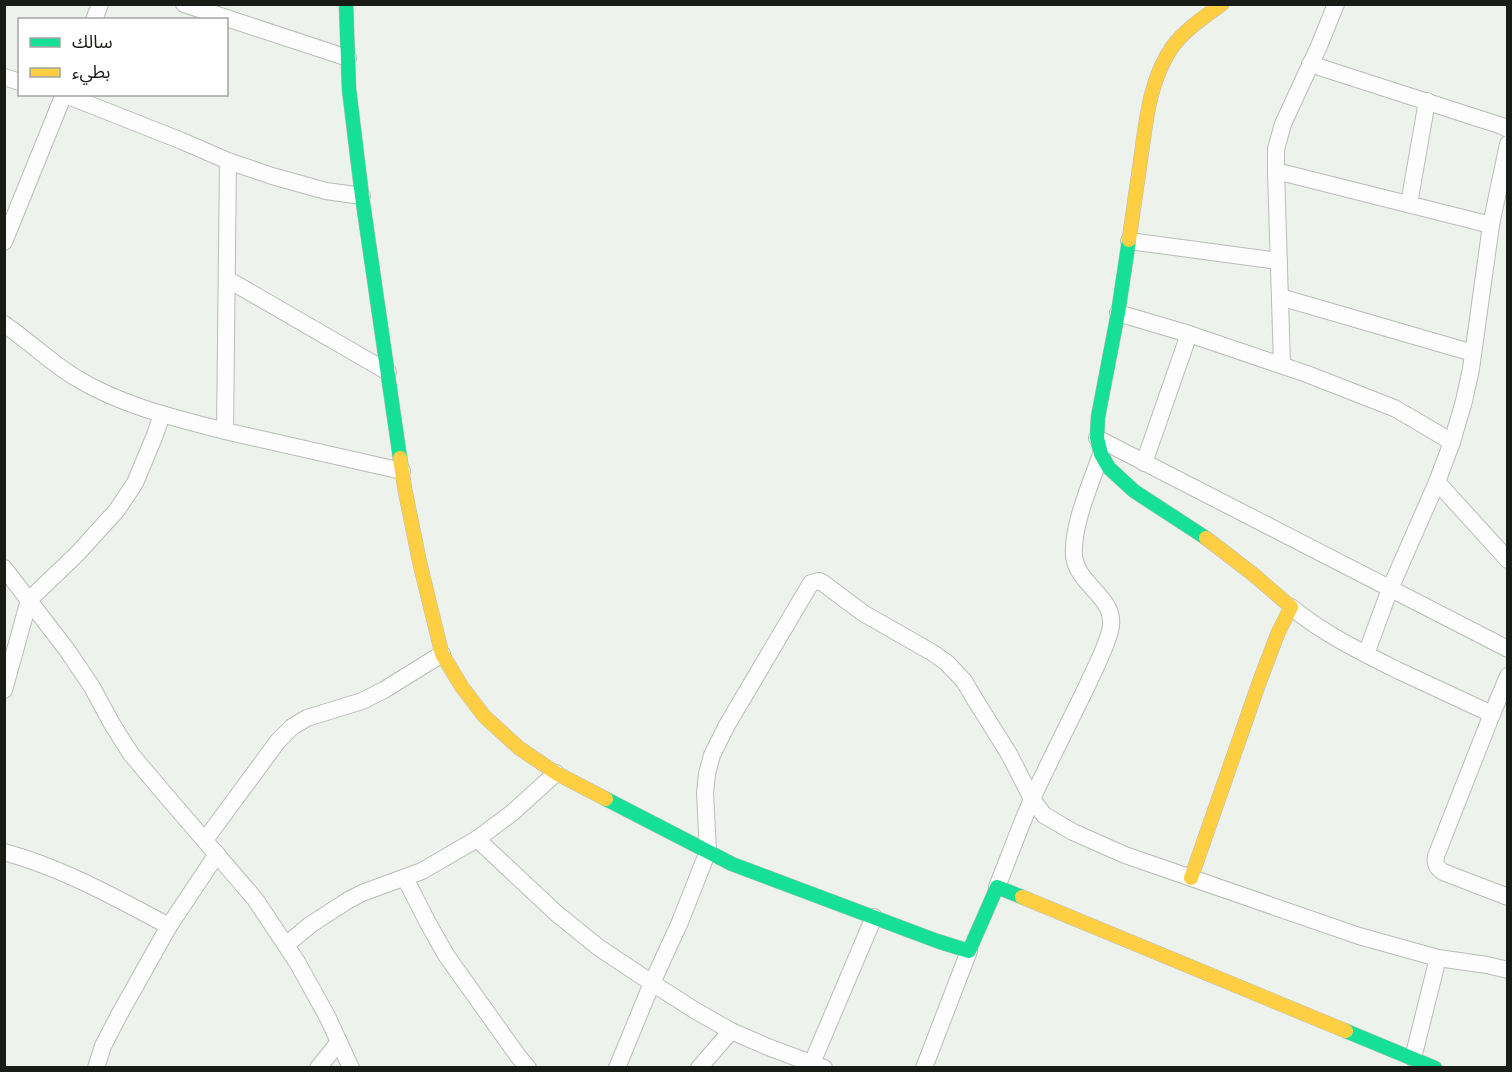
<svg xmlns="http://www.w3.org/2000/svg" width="1512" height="1072" font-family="Literata,'Noto Sans Arabic',serif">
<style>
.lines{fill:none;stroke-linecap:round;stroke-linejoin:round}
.street-casing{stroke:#b9bcb8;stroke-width:18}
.fast-casing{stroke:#b9bcb8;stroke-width:15}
.slow-casing{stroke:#b9bcb8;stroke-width:15}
.street{stroke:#fcfdfc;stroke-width:16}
.fast{stroke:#16e098;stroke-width:14}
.slow{stroke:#ffcf43;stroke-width:14}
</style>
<rect width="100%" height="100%" fill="#eef2ed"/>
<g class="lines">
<defs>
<g id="street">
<polyline points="184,4 348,58"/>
<polyline points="94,20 100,4"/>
<polyline points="1310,64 1502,126 1508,129"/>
<polyline points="4,77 20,82"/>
<polyline points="63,94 182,141 228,161 272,176 326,191 362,196"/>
<polyline points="228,161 225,431 402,471"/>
<polyline points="1276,171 1276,149 1283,124 1319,46 1336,4"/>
<polyline points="1409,204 1427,101"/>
<polyline points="1491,225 1508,144"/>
<polyline points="1129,241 1279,261"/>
<polyline points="4,242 64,94"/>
<polyline points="227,279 388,372"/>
<polyline points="1280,297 1473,353"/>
<polyline points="1118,313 1189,334 1307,374 1394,408 1415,420 1452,442 1437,482 1508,560"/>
<path d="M4,324C29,341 53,365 78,379C123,406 175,418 225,431"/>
<polyline points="1282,365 1276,171 1491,225 1471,369 1464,401 1452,442"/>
<polyline points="1097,438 1508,649"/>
<polyline points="1144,463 1189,334"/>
<polyline points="4,568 67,650 92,687 112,724 131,754 163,792 255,899 297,962 327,1016 351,1068"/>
<path d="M1291,607C1324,634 1361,652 1399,671C1430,685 1461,700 1492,714L1436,856C1435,864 1436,867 1443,872L1508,897"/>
<polyline points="1366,654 1390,589 1437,482"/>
<polyline points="4,690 29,600 78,553 117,510 135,483 155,435 162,414"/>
<polyline points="1492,714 1508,676"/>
<polyline points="477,839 512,813 556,773"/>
<polyline points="205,840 278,741 292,727 307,718 362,701 384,690 442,654"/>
<path d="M4,852C63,868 116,898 169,926"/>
<polyline points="405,878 428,923 446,955 518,1056 528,1068"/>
<path d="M997,887C1009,857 1020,826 1033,797C1050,760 1069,723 1087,686C1095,668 1105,650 1110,631C1119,598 1077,586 1074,556C1072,525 1091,483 1101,454"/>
<polyline points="286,945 310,925 347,901 362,893 422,871 477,839 556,913 598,947 652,983 696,1011 731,1031 768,1047 824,1068"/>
<polyline points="1413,1058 1438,958"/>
<polyline points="812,1063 874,917"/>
<polyline points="96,1068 103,1046 119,1015 169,926 217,854"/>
<polyline points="318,1068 339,1042"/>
<polyline points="617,1068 652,983 680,922 708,851 705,793 707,774 712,755 727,725 811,583 819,581 823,583 863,613 933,653 947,663 964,681 974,698 1009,754 1032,799 1044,815 1073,832 1125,855 1359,936 1438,958 1487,965 1508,970"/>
<polyline points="699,1068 731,1031"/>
<polyline points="924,1068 969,951"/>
</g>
<g id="fast">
<polyline points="346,4 349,89 362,196 400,458"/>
<polyline points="1129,240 1118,313 1098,417 1097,438 1101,454 1109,468 1134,491 1206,538"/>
<polyline points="606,799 732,864 937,941 969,951 997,887 1022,897"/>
<polyline points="1346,1031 1435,1068"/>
</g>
<g id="slow">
<path d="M1129,240C1133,212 1137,185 1141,157C1146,120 1150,78 1173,46C1186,29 1204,17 1222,4"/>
<polyline points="400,458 405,490 420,564 442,654 462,687 484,716 519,748 556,773 606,799"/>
<polyline points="1191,878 1259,683 1278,633 1291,607 1254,575 1206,538"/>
<polyline points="1022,897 1346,1031"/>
</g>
</defs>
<!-- street casing -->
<use href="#street" class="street-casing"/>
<!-- fast casing -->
<use href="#fast" class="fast-casing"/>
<!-- slow casing -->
<use href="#slow" class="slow-casing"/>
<!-- street -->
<use href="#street" class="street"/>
<!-- fast -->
<use href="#fast" class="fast"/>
<!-- slow -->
<use href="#slow" class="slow"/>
</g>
<!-- border -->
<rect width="1512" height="1072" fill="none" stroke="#191b17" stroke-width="12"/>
<!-- legend -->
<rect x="18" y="18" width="210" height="78" fill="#ffffff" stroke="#a3a4a2" stroke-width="1.5"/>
<rect x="30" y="38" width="30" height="9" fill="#16e098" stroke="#a3a4a2" stroke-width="1.5"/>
<text x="72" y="48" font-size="18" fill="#191b17">سالك</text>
<rect x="30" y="68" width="30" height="9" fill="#ffcf43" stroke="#a3a4a2" stroke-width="1.5"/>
<text x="72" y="78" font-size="18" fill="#191b17">بطيء</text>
</svg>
